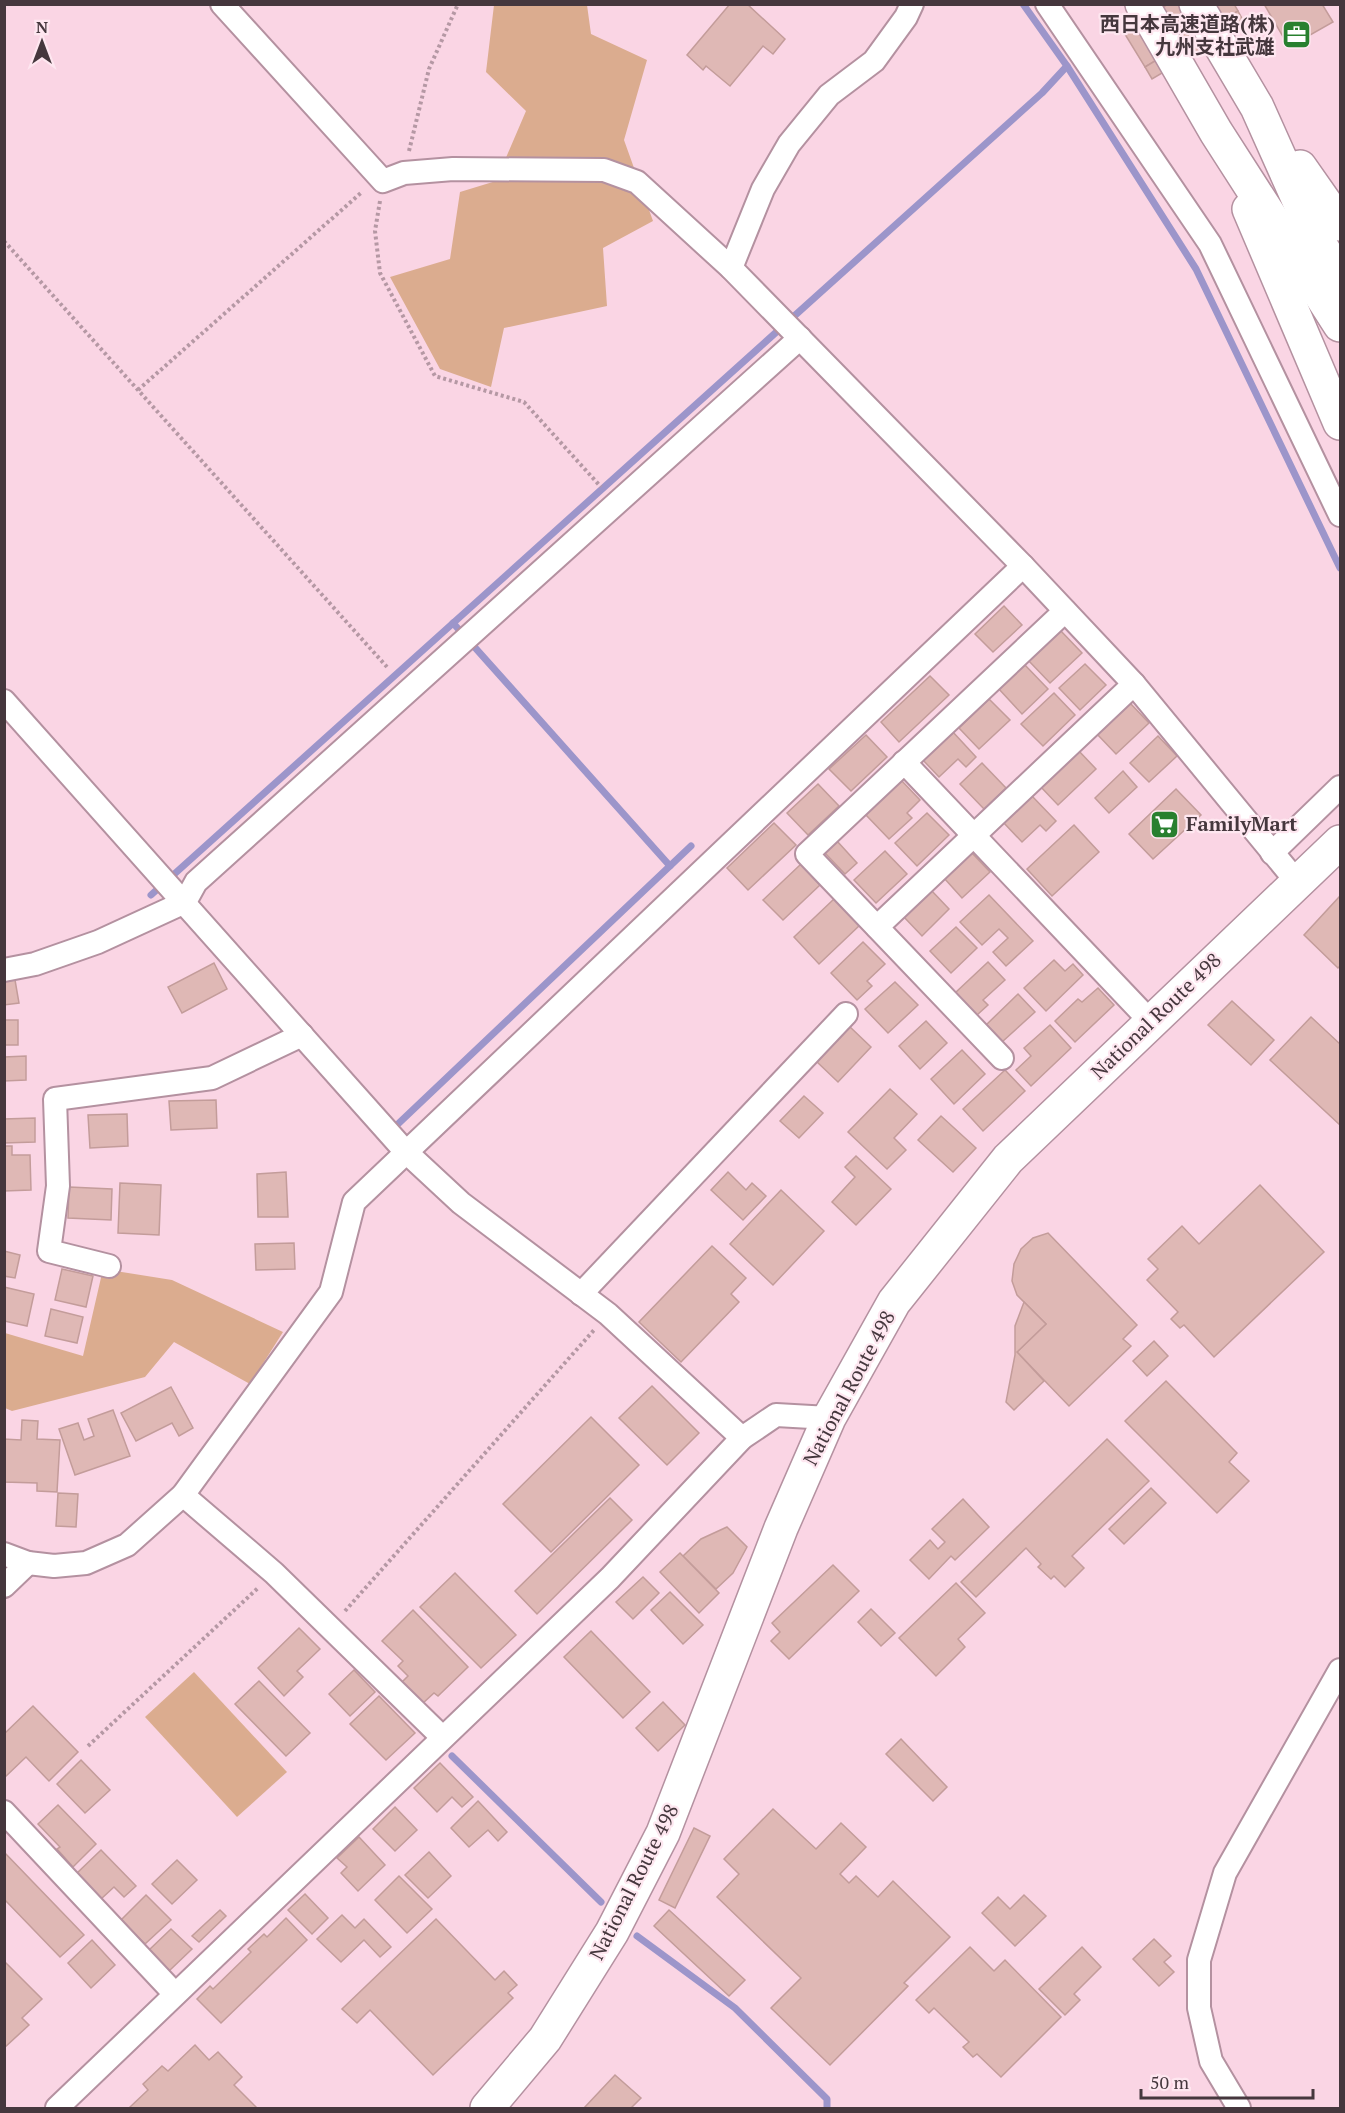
<svg xmlns="http://www.w3.org/2000/svg" width="1345" height="2113" font-family="'PT Serif','Noto Sans JP',serif">
<style>
.green{fill:#dbac8f}
.lines{fill:none;stroke-linecap:round;stroke-linejoin:round}
.stream{stroke:#9c95ca;stroke-width:7}
.building{fill:#dfb8b5;stroke:#c39c9a;stroke-width:1.5}
.minor-casing{stroke:#b491a0;stroke-width:26}
.highway-casing{stroke:#b491a0;stroke-width:36}
.path{stroke:#b598a4;stroke-width:4;stroke-dasharray:3 3;stroke-linecap:butt}
.minor{stroke:#fff;stroke-width:22}
.highway{stroke:#fff;stroke-width:33}
.labels{text-anchor:middle;stroke-width:4.5;stroke-linejoin:round;paint-order:stroke}
.poi-label{font-size:20px;font-weight:bold;fill:#45373d;stroke:#fee7f0;text-anchor:end}
.street-label{font-size:20px;fill:#45373d;stroke:#fee7f0}
</style>
<rect width="100%" height="100%" fill="#fad5e4"/>
<!-- green -->
<g class="green">
<polygon points="494,5 587,5 591,34 647,60 624,140 653,221 603,248 607,306 504,328 491,387 440,369 390,277 450,259 460,192 496,181 526,111 486,72"/>
<polygon points="103,1269 172,1280 283,1332 250,1384 174,1342 145,1377 12,1411 5,1408 5,1333 83,1356"/>
<polygon points="194,1672 287,1772 237,1817 145,1717"/>
</g>
<g class="lines">
<!-- stream -->
<g class="stream">
<polyline points="1023,4 1067,66 1196,269 1340,568"/>
<polyline points="453,623 670,866"/>
<polyline points="151,895 1042,93 1067,66"/>
<polyline points="399,1123 691,846"/>
<polyline points="452,1756 601,1902"/>
<polyline points="637,1936 735,2008 827,2099 827,2108"/>
</g>
</g>
<!-- building -->
<g class="building">
<polygon points="730,4 747,4 785,39 773,54 763,46 730,86 706,66 703,70 687,55"/>
<polygon points="1168,4 1234,4 1238,11 1145,67 1123,31"/>
<polygon points="1264,4 1322,4 1333,22 1289,47"/>
<polygon points="1238,11 1245,24 1152,79 1145,67"/>
<polygon points="1004,606 1022,625 993,652 975,634"/>
<polygon points="1060,630 1082,653 1050,683 1028,660"/>
<polygon points="1024,664 1048,689 1022,714 998,688"/>
<polygon points="1085,664 1106,685 1080,710 1059,688"/>
<polygon points="930,676 949,695 899,742 881,722"/>
<polygon points="1054,693 1075,715 1043,746 1021,724"/>
<polygon points="989,699 1010,720 979,749 959,728"/>
<polygon points="1130,703 1149,723 1116,754 1097,734"/>
<polygon points="952,731 976,757 966,767 958,759 939,777 922,759"/>
<polygon points="866,735 887,757 851,791 829,769"/>
<polygon points="1158,736 1177,756 1149,782 1130,763"/>
<polygon points="1078,750 1096,769 1058,805 1040,786"/>
<polygon points="982,763 1006,788 984,809 960,784"/>
<polygon points="1123,771 1137,787 1109,813 1095,798"/>
<polygon points="901,780 920,800 907,813 912,818 889,839 865,814"/>
<polygon points="818,784 839,806 808,835 787,813"/>
<polygon points="1176,789 1201,815 1153,859 1129,834"/>
<polygon points="1031,795 1056,821 1046,831 1040,825 1022,842 1003,822"/>
<polygon points="927,813 949,835 917,866 895,843"/>
<polygon points="774,823 796,845 748,890 727,868"/>
<polygon points="1074,825 1099,852 1052,896 1027,869"/>
<polygon points="837,841 857,863 845,874 825,853"/>
<polygon points="885,851 907,874 876,903 854,880"/>
<polygon points="971,852 990,872 962,898 944,878"/>
<polygon points="801,864 820,885 783,920 763,900"/>
<polygon points="931,890 949,909 922,936 903,916"/>
<polygon points="989,895 1033,941 1006,966 993,952 1008,938 999,929 982,945 960,922"/>
<polygon points="1340,896 1340,966 1338,968 1304,935"/>
<polygon points="835,898 860,925 819,964 794,937"/>
<polygon points="956,927 977,948 951,973 930,951"/>
<polygon points="863,942 885,964 867,981 872,986 857,1000 831,973"/>
<polygon points="1054,960 1065,971 1073,964 1083,975 1046,1011 1024,988"/>
<polygon points="988,962 1005,980 983,1000 988,1005 977,1015 955,993"/>
<polygon points="214,963 227,989 182,1013 168,987"/>
<polygon points="15,980 19,1003 4,1005 4,981"/>
<polygon points="895,982 918,1005 888,1033 865,1009"/>
<polygon points="1098,988 1114,1005 1075,1042 1055,1021 1078,999 1082,1002"/>
<polygon points="1018,994 1035,1012 1002,1042 986,1025"/>
<polygon points="1232,1001 1274,1040 1251,1065 1208,1025"/>
<polygon points="1311,1017 1340,1044 1340,1125 1270,1060"/>
<rect x="4" y="1020" width="14" height="25"/>
<polygon points="926,1021 947,1043 920,1069 899,1046"/>
<polygon points="1050,1025 1071,1048 1031,1086 1016,1070 1031,1056 1024,1048"/>
<polygon points="849,1026 871,1047 838,1082 816,1061"/>
<polygon points="962,1050 985,1074 954,1104 931,1079"/>
<polygon points="26,1056 26,1080 4,1081 4,1057"/>
<polygon points="1005,1070 1025,1091 983,1131 963,1109"/>
<polygon points="890,1089 917,1114 894,1138 906,1150 887,1169 848,1132"/>
<polygon points="804,1096 823,1113 799,1138 780,1121"/>
<polygon points="216,1100 217,1128 171,1130 169,1101"/>
<polygon points="127,1114 128,1146 90,1148 88,1115"/>
<polygon points="941,1116 976,1148 953,1172 918,1140"/>
<polygon points="35,1118 35,1142 4,1143 4,1119"/>
<polygon points="4,1146 12,1146 12,1155 30,1155 31,1190 4,1191"/>
<polygon points="856,1156 891,1189 856,1225 832,1202 855,1177 845,1167"/>
<polygon points="286,1172 288,1217 258,1217 257,1174"/>
<polygon points="728,1172 746,1190 752,1183 766,1196 743,1220 711,1190"/>
<polygon points="120,1183 161,1185 159,1235 118,1233"/>
<polygon points="1260,1185 1324,1252 1214,1357 1184,1325 1180,1328 1171,1319 1178,1312 1147,1280 1158,1269 1148,1259 1182,1226 1199,1244"/>
<polygon points="69,1187 112,1189 111,1220 68,1218"/>
<polygon points="781,1190 824,1231 773,1285 730,1244"/>
<polygon points="1048,1233 1137,1325 1123,1339 1131,1346 1069,1406 1017,1352 1046,1324 1017,1295 1012,1281 1014,1264 1021,1249 1033,1238"/>
<polygon points="294,1243 295,1269 256,1270 255,1244"/>
<polygon points="712,1246 746,1278 731,1294 739,1302 681,1362 639,1322"/>
<polygon points="4,1251 20,1255 15,1278 4,1276"/>
<polygon points="62,1269 93,1276 86,1307 55,1300"/>
<polygon points="4,1287 34,1294 27,1326 4,1321"/>
<polygon points="1024,1302 1046,1324 1017,1352 1044,1381 1014,1410 1006,1402 1015,1355 1015,1326"/>
<polygon points="51,1309 83,1317 77,1343 45,1336"/>
<polygon points="1154,1341 1168,1356 1147,1376 1133,1361"/>
<polygon points="1166,1381 1237,1453 1229,1462 1249,1481 1217,1513 1125,1421"/>
<polygon points="652,1386 699,1433 667,1465 619,1418"/>
<polygon points="171,1387 193,1428 179,1436 172,1423 136,1441 121,1413"/>
<polygon points="113,1410 130,1456 75,1475 59,1429 78,1423 84,1440 94,1436 88,1419"/>
<polygon points="591,1417 639,1465 551,1552 503,1504"/>
<polygon points="22,1420 38,1421 37,1439 60,1440 57,1492 37,1491 37,1483 4,1482 4,1439 21,1440"/>
<polygon points="1107,1439 1149,1481 1072,1556 1084,1568 1065,1587 1054,1576 1051,1579 1038,1567 1041,1564 1026,1548 976,1597 961,1582"/>
<polygon points="1151,1488 1166,1503 1124,1544 1109,1529"/>
<polygon points="58,1493 78,1494 76,1527 56,1526"/>
<polygon points="610,1498 632,1520 537,1614 515,1591"/>
<polygon points="963,1499 989,1527 955,1560 951,1556 929,1579 910,1560 930,1540 938,1549 945,1542 932,1529"/>
<polygon points="727,1527 747,1547 733,1573 716,1589 683,1556 701,1539"/>
<polygon points="680,1553 719,1593 699,1613 660,1572"/>
<polygon points="833,1565 859,1591 789,1659 771,1641 780,1632 772,1623"/>
<polygon points="455,1573 516,1635 481,1668 420,1607"/>
<polygon points="643,1577 659,1593 633,1619 616,1602"/>
<polygon points="956,1583 985,1613 958,1639 965,1647 936,1676 899,1638"/>
<polygon points="670,1592 703,1625 683,1644 651,1610"/>
<polygon points="871,1609 895,1633 881,1646 858,1622"/>
<polygon points="413,1610 468,1667 438,1696 434,1693 422,1704 401,1683 408,1676 398,1666 403,1661 382,1641"/>
<polygon points="299,1628 320,1649 297,1671 303,1677 284,1696 258,1668"/>
<polygon points="591,1631 650,1692 623,1718 564,1657"/>
<polygon points="354,1670 375,1692 350,1716 329,1694"/>
<polygon points="259,1681 310,1733 286,1756 235,1704"/>
<polygon points="379,1696 415,1733 386,1760 350,1724"/>
<polygon points="663,1702 685,1725 658,1751 636,1728"/>
<polygon points="33,1706 78,1752 49,1781 26,1757 4,1778 4,1734"/>
<polygon points="901,1739 947,1787 933,1801 886,1754"/>
<polygon points="81,1760 110,1790 85,1813 57,1784"/>
<polygon points="440,1763 473,1797 462,1807 452,1797 437,1812 414,1788"/>
<polygon points="478,1801 507,1832 498,1841 488,1830 469,1847 451,1828"/>
<polygon points="58,1805 96,1844 73,1867 57,1849 60,1847 38,1824"/>
<polygon points="395,1807 417,1830 395,1851 373,1829"/>
<polygon points="773,1809 816,1849 841,1823 866,1847 840,1874 849,1883 856,1876 878,1897 893,1881 950,1937 904,1983 908,1986 830,2065 771,2008 801,1978 717,1897 739,1874 724,1859"/>
<polygon points="694,1828 710,1836 675,1908 659,1900"/>
<polygon points="359,1837 385,1865 358,1891 341,1873 347,1867 337,1858"/>
<polygon points="101,1850 136,1886 124,1897 114,1887 101,1899 76,1874"/>
<polygon points="4,1852 84,1935 60,1957 4,1899"/>
<polygon points="429,1852 451,1876 428,1898 405,1875"/>
<polygon points="177,1860 197,1880 172,1904 152,1884"/>
<polygon points="399,1876 432,1909 407,1933 375,1900"/>
<polygon points="305,1894 328,1918 312,1934 288,1910"/>
<polygon points="146,1895 171,1920 145,1944 121,1920"/>
<polygon points="1024,1895 1046,1916 1015,1946 982,1913 998,1897 1010,1909"/>
<polygon points="220,1910 226,1916 199,1942 192,1936"/>
<polygon points="669,1910 745,1980 729,1996 654,1926"/>
<polygon points="342,1915 355,1928 364,1919 391,1947 380,1957 364,1940 341,1962 317,1939"/>
<polygon points="286,1918 307,1940 221,2023 197,1999 210,1986 213,1989 251,1952 248,1949 264,1934 267,1937"/>
<polygon points="436,1919 495,1980 504,1971 517,1985 508,1993 513,1998 433,2075 370,2010 357,2023 342,2009"/>
<polygon points="171,1929 192,1949 169,1971 149,1950"/>
<polygon points="1154,1939 1171,1956 1164,1962 1174,1972 1159,1986 1133,1959"/>
<polygon points="92,1940 115,1965 91,1988 68,1963"/>
<polygon points="970,1947 994,1971 1005,1960 1061,2017 1001,2077 977,2054 973,2057 963,2047 969,2042 934,2008 929,2013 916,2000"/>
<polygon points="1082,1947 1101,1967 1074,1994 1080,2000 1065,2015 1039,1989"/>
<polygon points="4,1961 42,1999 22,2018 29,2025 4,2048"/>
<polygon points="195,2045 209,2060 218,2052 242,2077 234,2085 257,2108 129,2108 148,2090 143,2084 162,2066 168,2071"/>
<polygon points="615,2075 641,2098 631,2108 584,2108"/>
</g>
<g class="lines">
<defs>
<g id="minor">
<polyline points="222,4 383,181 404,173 453,169 604,170 637,182 731,268"/>
<polyline points="912,4 906,17 874,61 829,95 789,144 763,189 731,268 1023,566 1134,684 1297,882"/>
<polyline points="1047,4 1210,244 1340,515"/>
<polyline points="4,701 405,1151 461,1203 608,1314 742,1438"/>
<polyline points="904,762 1151,1022"/>
<polyline points="1272,853 1340,787"/>
<polyline points="877,927 1134,684"/>
<polyline points="4,970 35,964 98,942 185,902 196,882 800,338"/>
<polyline points="1002,1058 807,854 1065,611"/>
<polyline points="109,1266 49,1251 58,1186 55,1099 212,1078 302,1035"/>
<polyline points="581,1294 846,1014"/>
<polyline points="183,1495 274,1573 442,1737"/>
<polyline points="4,1554 28,1563 54,1566 86,1563 127,1545 183,1495 331,1292 354,1202 1023,566"/>
<polyline points="4,1586 28,1563"/>
<polyline points="4,1812 175,1994"/>
<polyline points="57,2108 610,1578 742,1438 776,1415 829,1418"/>
<polyline points="1239,2108 1211,2061 1199,2008 1199,1960 1225,1873 1340,1670"/>
</g>
<g id="highway">
<polyline points="1142,4 1216,132 1340,325"/>
<polyline points="1196,4 1257,107 1313,232 1340,278"/>
<polyline points="1300,167 1340,224"/>
<polyline points="1249,209 1340,423"/>
<polyline points="487,2108 545,2039 612,1932 663,1833 781,1528 829,1418 894,1302 1008,1159 1340,842"/>
</g>
</defs>
<!-- minor casing -->
<use href="#minor" class="minor-casing"/>
<!-- highway casing -->
<use href="#highway" class="highway-casing"/>
<!-- path -->
<g class="path">
<polyline points="409,151 429,69 458,4"/>
<polyline points="380,201 375,231 380,273 435,376 524,402 601,487"/>
<polyline points="4,241 387,667"/>
<polyline points="138,390 362,192"/>
<polyline points="345,1611 594,1330"/>
<polyline points="88,1746 258,1588"/>
</g>
<!-- minor -->
<use href="#minor" class="minor"/>
<!-- highway -->
<use href="#highway" class="highway"/>
</g>
<!-- icons -->
<defs>
<symbol id="office-square" viewBox="-11 -11 22 22"><rect x="-9" y="-9" width="18" height="18" rx="4" fill="#28802f" stroke="#fee7f0"/><path d="M-6-3h4V-5.5h4V-3h4V5H-6ZM-1-4.5V-3h2v-1.5ZM-6 0V1H6V0Z" fill="#fff"/></symbol>
<symbol id="supermarket-square" viewBox="-11 -11 22 22"><rect x="-9" y="-9" width="18" height="18" rx="4" fill="#28802f" stroke="#fee7f0"/><path d="M-6-5.5h2.5l.6 2H6L4.5 2H-2.5L-4.4-4H-6ZM-1.5 3.2a1.3 1.3 0 1 0 .1 0ZM3 3.2a1.3 1.3 0 1 0 .1 0Z" fill="#fff"/></symbol>
</defs>
<g fill-rule="evenodd">
<use href="#office-square" x="1280" y="18" width="33" height="33"/>
<use href="#supermarket-square" x="1148" y="808" width="33" height="33"/>
</g>
<g class="labels">
<!-- poi labels -->
<g class="poi-label">
<text x="1275" y="31">西日本高速道路(株)<tspan x="1275" dy="23">九州支社武雄</tspan></text>
<text x="1186" y="831" text-anchor="start">FamilyMart</text>
</g>
<!-- street labels -->
<g class="street-label">
<text transform="translate(1156 1016) rotate(-44)" y="7">National Route 498</text>
<text transform="translate(849 1388) rotate(-62)" y="7">National Route 498</text>
<text transform="translate(634 1882) rotate(-63)" y="7">National Route 498</text>
</g>
</g>
<!-- border -->
<rect width="1345" height="2113" fill="none" stroke="#45373d" stroke-width="12"/>
<!-- north arrow -->
<g transform="translate(42 42)" stroke="#fee7f0" stroke-width="4.5" paint-order="stroke">
<path d="M0-4.5L10 22L0 15L-10 22Z" fill="#45373d"/>
<text y="-9" font-size="16" font-weight="bold" text-anchor="middle" fill="#45373d">N</text>
</g>
<!-- scale -->
<path d="M1141 2089v9h172v-9" fill="none" stroke="#45373d" stroke-width="3"/>
<text x="1150" y="2089" font-size="18" fill="#45373d" stroke="#fee7f0" stroke-width="4.5" paint-order="stroke">50 m</text>
</svg>
